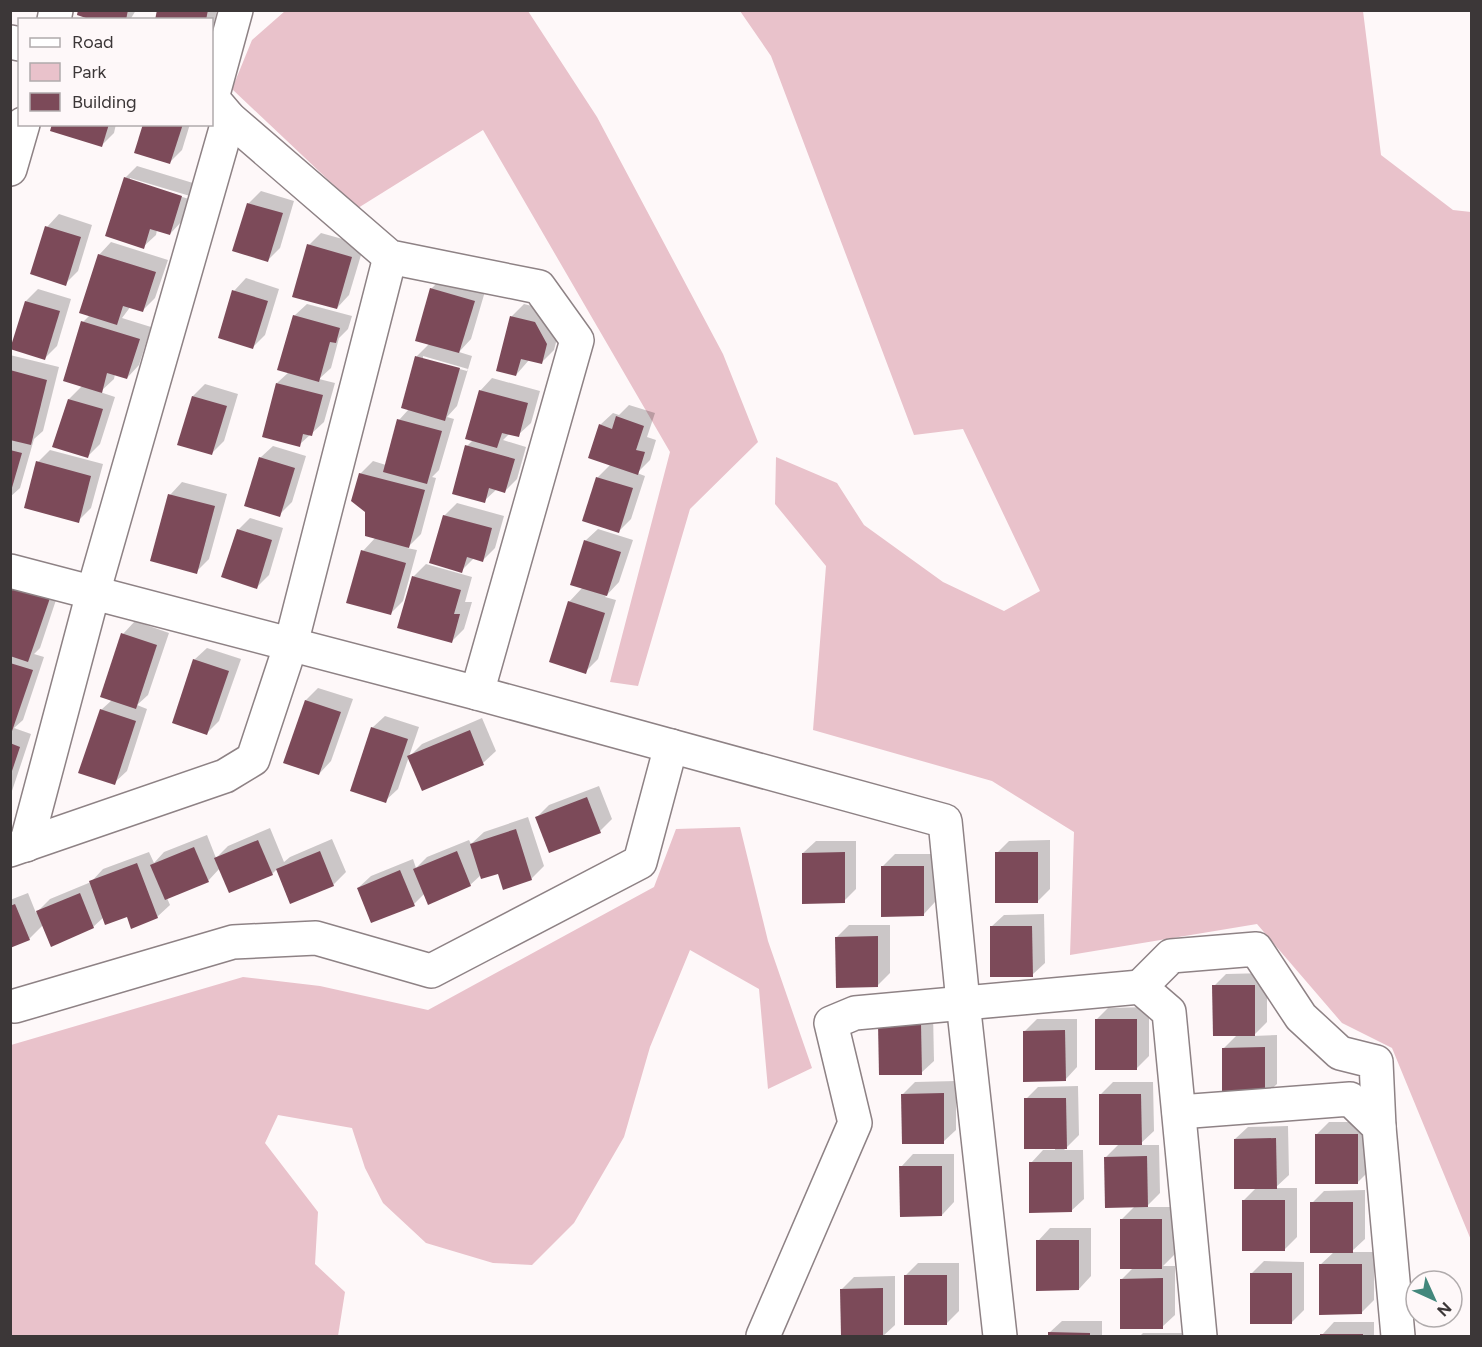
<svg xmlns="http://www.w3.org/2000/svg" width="1482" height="1347" font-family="Figtree,sans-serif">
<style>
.green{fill:#e9c2cb}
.shadow{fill:#0003;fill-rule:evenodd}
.building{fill:#7c4a59}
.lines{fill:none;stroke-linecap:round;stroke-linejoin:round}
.street-casing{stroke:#8e8285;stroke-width:36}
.secondary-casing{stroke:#8e8285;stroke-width:36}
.street{stroke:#fff;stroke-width:33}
.secondary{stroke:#fff;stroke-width:33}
</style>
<rect width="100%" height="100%" fill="#fef8f9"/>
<!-- green -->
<g class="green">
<polygon points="285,11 528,11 597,117 723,354 758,442 690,509 638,686 610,682 670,452 483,130 358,208 232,89 252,40"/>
<polygon points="740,11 1363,11 1381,155 1453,210 1471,212 1471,1240 1392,1048 1342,1023 1257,924 1070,955 1074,832 992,781 813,730 826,566 775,504 776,457 837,483 864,525 943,582 1004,611 1040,591 963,429 914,435 771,56"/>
<polygon points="740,827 768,941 812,1068 768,1089 759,989 690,950 650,1047 624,1137 574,1223 532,1265 493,1263 426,1243 383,1203 365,1168 352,1128 278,1115 265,1143 318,1212 315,1264 345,1292 338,1336 11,1336 11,1045 243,977 320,986 428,1010 654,887 676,829"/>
</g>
<!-- shadow -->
<g class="shadow">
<polygon points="80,10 136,10 130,20 98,20"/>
<polygon points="159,10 217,10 212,31 212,20 156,20"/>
<polygon points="53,124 116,124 114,133 102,145"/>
<polygon points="145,124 190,124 182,150 170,162"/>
<polygon points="137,166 193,183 190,196 130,178 130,181 189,199 182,221 170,234 157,230 156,235 143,247 125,178"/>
<polygon points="261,191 294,201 280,248 267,261 248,204"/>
<polygon points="59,214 92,225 78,271 65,284 47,227"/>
<polygon points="321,233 364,245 349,295 337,308 309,245"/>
<polygon points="111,242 168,260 155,298 143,310 131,306 122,318 151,327 139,365 127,378 115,374 114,379 100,392 115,397 100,444 88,456 69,399 83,385 83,322 90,315 99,255"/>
<path d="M444,276L486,288L471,339L459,352L472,356L457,406L447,417L454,419L439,470L432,477L436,478L421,534L407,548L417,550L403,601L390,614L363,551L376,537L367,511L360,474L373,461L386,465L399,420L409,409L403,407L417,356L430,343L431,289ZM423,356L468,369L467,371L423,359Z"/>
<polygon points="246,278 279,289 265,335 252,348 234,291"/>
<polygon points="38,289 71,299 57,346 45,358 26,301"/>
<polygon points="307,304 352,316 348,329 339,338 331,368 319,379 335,383 324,422 299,445 277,383 289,372 294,316"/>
<polygon points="524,304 548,310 559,331 554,350 541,363 529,360 516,375 498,370 512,316"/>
<polygon points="10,355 59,367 43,431 34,439 20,488 10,497"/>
<polygon points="492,378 540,391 531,423 518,435 510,433 503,440 526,447 517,479 505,491 497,489 484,501 467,446 473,440 480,391"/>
<polygon points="205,384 238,394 224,441 212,453 193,396"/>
<polygon points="629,405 655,413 647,437 656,440 650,460 637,473 645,476 631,519 619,531 597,478 611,464 600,425 613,413 619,415"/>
<polygon points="273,446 306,456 292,502 279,515 260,458"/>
<polygon points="50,450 103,464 91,508 78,521 38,462"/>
<polygon points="182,482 227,494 209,559 196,572 170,495"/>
<polygon points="457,503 504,516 495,548 483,560 474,558 461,571 444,516"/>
<polygon points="250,518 283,528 269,575 257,587 238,530"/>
<polygon points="598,529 633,540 619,582 605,597 616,600 598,659 585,672 569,602 583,587 585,541"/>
<polygon points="426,564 472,577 465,602 472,602 464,629 451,642 413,577"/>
<polygon points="61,585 40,648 34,654 44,657 23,720 14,728 31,734 10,797 10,600"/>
<polygon points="135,621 169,633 148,695 137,705 147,709 127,771 114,783 101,710 112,700 123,634"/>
<polygon points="207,648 241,659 219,721 207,733 194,660"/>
<polygon points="318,688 353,699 331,761 319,774 306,700"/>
<polygon points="385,716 419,727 398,789 385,801 372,728"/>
<polygon points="482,718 496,751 483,763 423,789 409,757 422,744"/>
<polygon points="599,786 612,819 600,831 537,817 549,805"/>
<polygon points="528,817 544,866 531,879 499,872 481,875 470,885 425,893 414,904 358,888 371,876 413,859 416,868 427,857 469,840 471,844 484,832"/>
<polygon points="270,828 284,862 290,857 332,839 346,872 333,885 277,869 272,874 220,868 208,881 167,898 170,905 157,917 128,915 104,917 93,927 43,925 29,939 10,946 10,900 28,893 36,913 50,899 91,882 103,869 149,852 154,863 164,852 207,835 216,858 228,846"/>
<polygon points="1050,840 1050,889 1038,901 997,853 1009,841"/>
<polygon points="816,841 856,841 856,889 844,901 803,853"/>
<polygon points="895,854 935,854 935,902 923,915 882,867"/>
<polygon points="1044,914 1045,963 1032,975 991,927 1004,915"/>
<polygon points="849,925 890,925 890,973 878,985 837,937"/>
<polygon points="1267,973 1267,1022 1253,1036 1277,1035 1277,1084 1264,1096 1224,1048 1238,1034 1214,986 1226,974"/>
<polygon points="1149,1007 1149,1056 1137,1068 1096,1020 1108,1008"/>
<polygon points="933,1012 934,1061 921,1073 880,1025"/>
<polygon points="1037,1019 1077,1019 1077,1067 1065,1080 1024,1032"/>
<polygon points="956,1081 956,1130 943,1142 903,1094 915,1082"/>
<polygon points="1113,1082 1153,1082 1154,1131 1139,1145 1159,1145 1160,1193 1146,1207 1174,1207 1174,1255 1163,1266 1175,1266 1175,1315 1162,1327 1122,1279 1133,1268 1121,1220 1135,1206 1106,1157 1120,1143 1100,1095"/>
<polygon points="1078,1086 1079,1135 1064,1150 1083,1150 1084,1199 1071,1211 1031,1163 1043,1150 1055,1150 1055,1147 1026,1099 1038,1087"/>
<polygon points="1329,1122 1370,1122 1370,1170 1357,1183 1317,1134"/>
<polygon points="1288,1126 1289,1175 1275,1188 1297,1188 1297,1237 1285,1249 1243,1201 1257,1187 1235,1139 1248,1127"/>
<polygon points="913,1154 954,1154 954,1202 942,1215 901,1167"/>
<polygon points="1365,1190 1365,1239 1351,1252 1374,1252 1374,1300 1361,1313 1320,1265 1334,1252 1312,1203 1324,1191"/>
<polygon points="1050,1228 1091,1228 1091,1276 1079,1289 1038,1241"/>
<polygon points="1264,1261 1304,1262 1304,1310 1292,1322 1251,1274"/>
<polygon points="918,1263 959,1263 959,1311 947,1323 906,1275"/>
<polygon points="895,1276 895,1325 883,1336 842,1336 842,1289 854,1277"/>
<polygon points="1062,1321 1102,1321 1102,1336 1049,1336 1049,1333"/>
<polygon points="1334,1322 1374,1322 1374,1336 1321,1336"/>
<polygon points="1143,1333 1184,1333 1184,1336 1140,1336"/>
<polygon points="1262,1335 1302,1335 1302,1336 1261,1336"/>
</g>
<!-- building -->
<g class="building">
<polygon points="78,10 128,10 126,20 92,20 77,15"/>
<polygon points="157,10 208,10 206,20 155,20"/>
<polygon points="52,124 109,124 102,147 50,131"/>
<polygon points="143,124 183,124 170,164 134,153"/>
<polygon points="124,177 182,196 170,235 150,229 144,249 105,236"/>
<polygon points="247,203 283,213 268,262 232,251"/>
<polygon points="45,226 81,237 66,286 30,274"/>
<polygon points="307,244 352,257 337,309 292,297"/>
<polygon points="98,254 156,272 143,312 123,306 117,325 79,313"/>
<polygon points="430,288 475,301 459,353 415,341"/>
<polygon points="232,290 268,301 253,349 218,338"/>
<polygon points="25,301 60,311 45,360 10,349"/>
<polygon points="293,315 340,328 336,343 330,342 319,382 277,370"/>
<polygon points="510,316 535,322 547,344 542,364 521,359 516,376 496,371"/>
<polygon points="81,321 140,339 127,379 107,373 102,393 63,381"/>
<polygon points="415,356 460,368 445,421 401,408"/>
<polygon points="10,370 47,380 31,445 10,440"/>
<polygon points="276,383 323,395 312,436 303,434 300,447 262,437"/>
<polygon points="479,390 528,403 519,437 502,433 497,448 465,439"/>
<polygon points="192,396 227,406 212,455 177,445"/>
<polygon points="68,399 103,409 88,458 52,447"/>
<polygon points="616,416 644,426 636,450 645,452 638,475 588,458 599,424 612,429"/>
<polygon points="397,419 442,431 427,484 383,472"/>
<polygon points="465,445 515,459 505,493 489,488 485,503 452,494"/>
<polygon points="10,450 22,453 11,491 10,491"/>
<polygon points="259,457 295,468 280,517 244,506"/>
<polygon points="36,461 91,476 79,523 24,508"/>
<polygon points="359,473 425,490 409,548 365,536 365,512 351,501"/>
<polygon points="596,477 633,488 619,533 582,521"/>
<polygon points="168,494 215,506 197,574 150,561"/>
<polygon points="443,515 492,528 483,562 467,557 462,573 429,563"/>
<polygon points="237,529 272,540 257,589 221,577"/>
<polygon points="584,540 621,552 607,596 570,585"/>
<polygon points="361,550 406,563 391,615 346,603"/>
<polygon points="412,576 461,590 454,614 460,614 452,643 397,628"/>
<polygon points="14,586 50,598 28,662 10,656 10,595"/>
<polygon points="568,601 605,613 586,674 549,662"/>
<polygon points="121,633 157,645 136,709 100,697"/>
<polygon points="193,659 229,671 207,735 172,723"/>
<polygon points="10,663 33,670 11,734 10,734"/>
<polygon points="305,700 341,712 319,775 283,763"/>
<polygon points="100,709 136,721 115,785 78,773"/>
<polygon points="371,727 408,739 386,803 350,791"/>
<polygon points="470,730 484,765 422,791 407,756"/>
<polygon points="10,743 20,747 11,774 10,774"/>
<polygon points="587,797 601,833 549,853 535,817"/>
<polygon points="516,829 532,880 503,890 498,874 481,879 470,844"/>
<polygon points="258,840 273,875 229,893 214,858"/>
<polygon points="194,847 209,882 165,900 150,865"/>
<polygon points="320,851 334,886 290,904 276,869"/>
<polygon points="457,851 471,886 428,905 413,869"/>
<polygon points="845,852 845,903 802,904 802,853"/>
<rect x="995" y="852" width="43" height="51"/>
<polygon points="137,863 158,918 131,929 127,917 105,925 89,881"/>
<polygon points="881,866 924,866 924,916 881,917"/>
<polygon points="400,870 415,906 371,923 357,888"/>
<polygon points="80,893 94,928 51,947 36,911"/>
<polygon points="15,904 30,940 10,948 10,906"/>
<polygon points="990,926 1032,926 1033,977 990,977"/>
<polygon points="878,936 878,987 836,988 835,937"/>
<polygon points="1212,985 1255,985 1255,1036 1213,1036"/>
<rect x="1095" y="1019" width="42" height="51"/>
<polygon points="878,1024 921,1024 922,1075 879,1075"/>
<polygon points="1065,1030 1066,1081 1023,1082 1023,1031"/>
<polygon points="1265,1047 1265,1098 1222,1098 1222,1048"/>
<polygon points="944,1093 944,1144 902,1144 901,1094"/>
<polygon points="1099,1094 1141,1094 1142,1145 1099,1145"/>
<polygon points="1024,1098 1066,1098 1067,1149 1024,1149"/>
<rect x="1315" y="1134" width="43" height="50"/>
<polygon points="1276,1138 1277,1189 1234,1189 1234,1139"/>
<polygon points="1147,1156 1148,1207 1105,1208 1104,1157"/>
<polygon points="1029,1162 1072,1162 1072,1212 1029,1213"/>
<polygon points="899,1166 942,1166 942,1216 900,1217"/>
<rect x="1242" y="1200" width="43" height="51"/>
<rect x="1310" y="1202" width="43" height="51"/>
<rect x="1120" y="1219" width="42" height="50"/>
<polygon points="1036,1240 1079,1240 1079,1290 1036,1291"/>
<polygon points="1319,1264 1362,1264 1362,1314 1319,1315"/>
<rect x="1250" y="1273" width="42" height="51"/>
<rect x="904" y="1275" width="43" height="50"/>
<polygon points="1163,1278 1163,1329 1120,1329 1120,1279"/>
<polygon points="883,1288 883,1336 841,1336 840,1289"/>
<polygon points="1048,1332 1090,1333 1090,1336 1048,1336"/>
<rect x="1320" y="1334" width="43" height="2"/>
</g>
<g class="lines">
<defs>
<g id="street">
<polyline points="54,20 56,10"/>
<polyline points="10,42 20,44"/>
<polyline points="212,98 229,118 390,257 539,287 577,340 477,693"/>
<polyline points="212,98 236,10"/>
<polyline points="10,169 23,124"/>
<polyline points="26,845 93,593 229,118"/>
<polyline points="10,850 225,776 253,759 291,644 390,257"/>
<polyline points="1140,987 1171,956 1256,949 1301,1017 1340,1053 1376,1062 1379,1127"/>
<polyline points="963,1002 1000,1336"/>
<polyline points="15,1006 233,942 316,938 431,971 640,862 671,746"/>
<polyline points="1179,1112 1350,1099 1379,1127 1398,1336"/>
<polyline points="763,1336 855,1123 831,1023 855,1013 1140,987 1169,1012 1200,1336"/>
</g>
<polyline id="secondary" points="10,571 477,693 945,821 963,1002"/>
</defs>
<!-- street casing -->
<use href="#street" class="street-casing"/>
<!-- secondary casing -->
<use href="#secondary" class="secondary-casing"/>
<!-- street -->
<use href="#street" class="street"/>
<!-- secondary -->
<use href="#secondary" class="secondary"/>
</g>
<!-- border -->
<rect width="1482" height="1347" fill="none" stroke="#3c3738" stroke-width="24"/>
<!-- legend -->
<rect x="18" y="18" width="195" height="108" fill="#fef8f9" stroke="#b0abac" stroke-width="1.5"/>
<rect x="30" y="38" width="30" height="9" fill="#ffffff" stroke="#b0abac" stroke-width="1.5"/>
<text x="72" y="48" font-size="18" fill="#3c3738">Road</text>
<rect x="30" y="63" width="30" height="18" fill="#e9c2cb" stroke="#b0abac" stroke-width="1.5"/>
<text x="72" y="78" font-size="18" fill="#3c3738">Park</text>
<rect x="30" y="93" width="30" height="18" fill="#7c4a59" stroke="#b0abac" stroke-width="1.5"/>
<text x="72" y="108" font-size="18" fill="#3c3738">Building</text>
<!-- north arrow -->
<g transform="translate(1434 1299) rotate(135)"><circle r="28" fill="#fef8f9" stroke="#b0abac" stroke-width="1.5"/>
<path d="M0-4.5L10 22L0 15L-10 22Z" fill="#43877c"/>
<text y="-9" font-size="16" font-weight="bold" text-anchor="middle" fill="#3c3738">N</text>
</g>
</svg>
